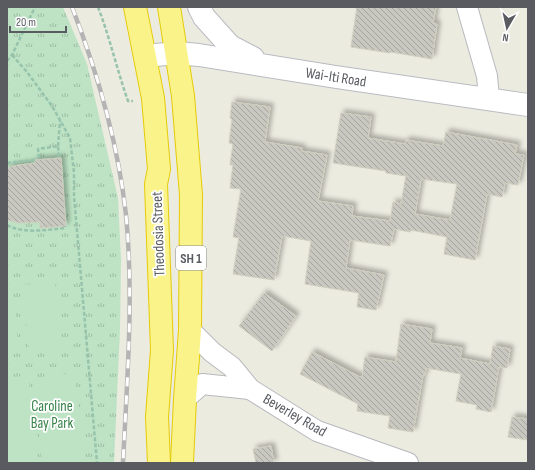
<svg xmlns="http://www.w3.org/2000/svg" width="535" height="470" font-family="'Sofia Sans Condensed',sans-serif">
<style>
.grass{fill:url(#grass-tufts)}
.pitch{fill:#bde3c4}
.building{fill:url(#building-back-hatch);stroke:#d0cebf;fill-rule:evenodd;filter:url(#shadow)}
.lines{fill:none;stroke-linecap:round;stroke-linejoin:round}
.street-casing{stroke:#b8b9bf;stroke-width:22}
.secondary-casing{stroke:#b9bbc2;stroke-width:24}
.highway-casing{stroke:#e5cb07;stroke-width:24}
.path{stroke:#97c3ac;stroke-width:2.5;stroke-dasharray:4 2;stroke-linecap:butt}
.street{stroke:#fff;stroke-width:20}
.secondary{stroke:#fff;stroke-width:22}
.highway{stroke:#f9f38a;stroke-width:22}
.rail-casing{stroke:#b4b4b5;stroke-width:4.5}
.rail{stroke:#fff;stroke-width:3;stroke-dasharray:9;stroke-linecap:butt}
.labels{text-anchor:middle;stroke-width:3.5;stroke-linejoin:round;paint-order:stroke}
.shield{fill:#fff;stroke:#8b8c90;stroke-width:1}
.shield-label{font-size:14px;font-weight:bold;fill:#595b61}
.street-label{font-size:15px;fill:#595b61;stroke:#fff}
.park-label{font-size:15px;fill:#378249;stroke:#fff}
</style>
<defs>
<pattern id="grass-tufts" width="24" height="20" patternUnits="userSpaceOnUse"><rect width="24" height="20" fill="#bde3c4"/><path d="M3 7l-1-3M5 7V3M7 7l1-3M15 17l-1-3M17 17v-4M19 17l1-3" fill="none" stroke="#9dbba3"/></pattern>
<pattern id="building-back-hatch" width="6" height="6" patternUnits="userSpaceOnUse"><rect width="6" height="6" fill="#c8c8c0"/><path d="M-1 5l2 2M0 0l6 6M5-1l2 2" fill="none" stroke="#a5a59f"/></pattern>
<filter id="shadow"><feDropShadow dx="3.5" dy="-3.5" stdDeviation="2" flood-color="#0004"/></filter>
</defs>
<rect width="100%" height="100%" fill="#ecebe0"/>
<!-- grass -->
<polygon class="grass" points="7,7 63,7 87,64 118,198 121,260 120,330 114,463 7,463"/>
<!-- pitch -->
<g class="pitch">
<polygon points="55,282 62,350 29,352 22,285"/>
<polygon points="7,286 12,286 19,353 7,354"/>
<polygon points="74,373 85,463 42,463 33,378"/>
<polygon points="28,375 38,463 7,463 7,378"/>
</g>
<!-- building -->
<g class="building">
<polygon points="357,7 436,7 433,23 437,24 432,59 391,52 390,53 351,47"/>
<path d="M232,102L270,107L265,142L302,148L301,151L327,155L318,201L353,206L352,216L390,221L393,202L401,204L406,176L386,173V171L333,163L341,113L371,117L368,138L405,144L406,140L443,146L446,132L517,145L515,154L524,155L518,185L505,183L502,197L487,194L475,260L444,254L447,237L411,230L410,232L394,229L390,246L350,240L346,268L384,275L376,310L357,307L359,293L305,284L311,241L282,236L274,280L233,274L239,238L233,237L241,189L230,188L233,165H230L233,144L229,143L232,119L230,118ZM421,179L457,184L450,220L415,214Z"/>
<polygon points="61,158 66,226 40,228 40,222 19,223 7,220 7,169 13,166 35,163 35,160"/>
<polygon points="264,293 296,316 272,351 239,326"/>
<polygon points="401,324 432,329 430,343 462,348 460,358 490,364 493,346 510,349 507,368 499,367 491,412 476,409 477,405 456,401 461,374 426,368 425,375 423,375 413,432 388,428 390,416 357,411 358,404 300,374 312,352 362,378 365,357 396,362"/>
<polygon points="512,417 528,419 528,440 508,437"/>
<polygon points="271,446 274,463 256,463 253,449"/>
</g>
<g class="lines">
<defs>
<g id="street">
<polyline points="467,7 487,76 489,99"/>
<polyline points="190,330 212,352 232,367 250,389 317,431 408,463"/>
<polyline points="185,399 202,384 250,389"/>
</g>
<g id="secondary">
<polyline points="199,7 204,17 230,46 253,58"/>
<polyline points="145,56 177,53 199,55 336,77 528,105"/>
</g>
<g id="highway">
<polyline points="135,7 153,98 159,169 156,184 162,350 157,417 159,463"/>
<polyline points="169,7 183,96 191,195 190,330 185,399 182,463"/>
</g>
</defs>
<!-- street casing -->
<use href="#street" class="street-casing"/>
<!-- secondary casing -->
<use href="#secondary" class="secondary-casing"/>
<!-- highway casing -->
<use href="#highway" class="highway-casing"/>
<!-- path -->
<g class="path">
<path d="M98,7C110,38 117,70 128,101H133"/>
<polyline points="12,55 27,72 52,106 70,138 74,173 74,196 97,463"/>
<polyline points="7,61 12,55 35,7"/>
<polyline points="58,146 60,121"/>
<polyline points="39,158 38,149 58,146 59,158"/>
<polyline points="7,163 35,160"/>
<path d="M7,225C23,234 47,230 65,228V226"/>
</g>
<!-- street -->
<use href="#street" class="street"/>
<!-- secondary -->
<use href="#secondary" class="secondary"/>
<!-- highway -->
<use href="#highway" class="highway"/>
<defs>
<path id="rail" d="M72,7C98,74 118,143 126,215C134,297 127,380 123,463"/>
</defs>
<!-- rail casing -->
<use href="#rail" class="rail-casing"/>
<!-- rail -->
<use href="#rail" class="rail"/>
</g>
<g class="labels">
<!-- shield labels -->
<rect class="shield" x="176" y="246" width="30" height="24" rx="3"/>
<g class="shield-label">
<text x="191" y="263">SH 1</text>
</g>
<!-- street labels -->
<g class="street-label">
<text transform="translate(336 77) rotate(9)" y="5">Wai-Iti Road</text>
<text transform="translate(158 234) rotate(-92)" y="5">Theodosia Street</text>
<text transform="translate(295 415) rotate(30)" y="5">Beverley Road</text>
</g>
<!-- park labels -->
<g class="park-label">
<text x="52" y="411">Caroline<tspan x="52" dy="17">Bay Park</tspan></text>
</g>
</g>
<!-- border -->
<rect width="535" height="470" fill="none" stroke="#595b61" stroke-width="16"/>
<!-- north arrow -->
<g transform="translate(507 28) rotate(189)" stroke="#ffffff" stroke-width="3" paint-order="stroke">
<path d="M0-3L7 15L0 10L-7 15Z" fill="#595b61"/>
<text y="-6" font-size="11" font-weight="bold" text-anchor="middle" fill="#595b61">N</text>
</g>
<!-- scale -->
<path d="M10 26v6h56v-6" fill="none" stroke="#595b61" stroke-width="2"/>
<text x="16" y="26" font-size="12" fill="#595b61" stroke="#ffffff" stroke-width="3" paint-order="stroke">20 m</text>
</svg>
